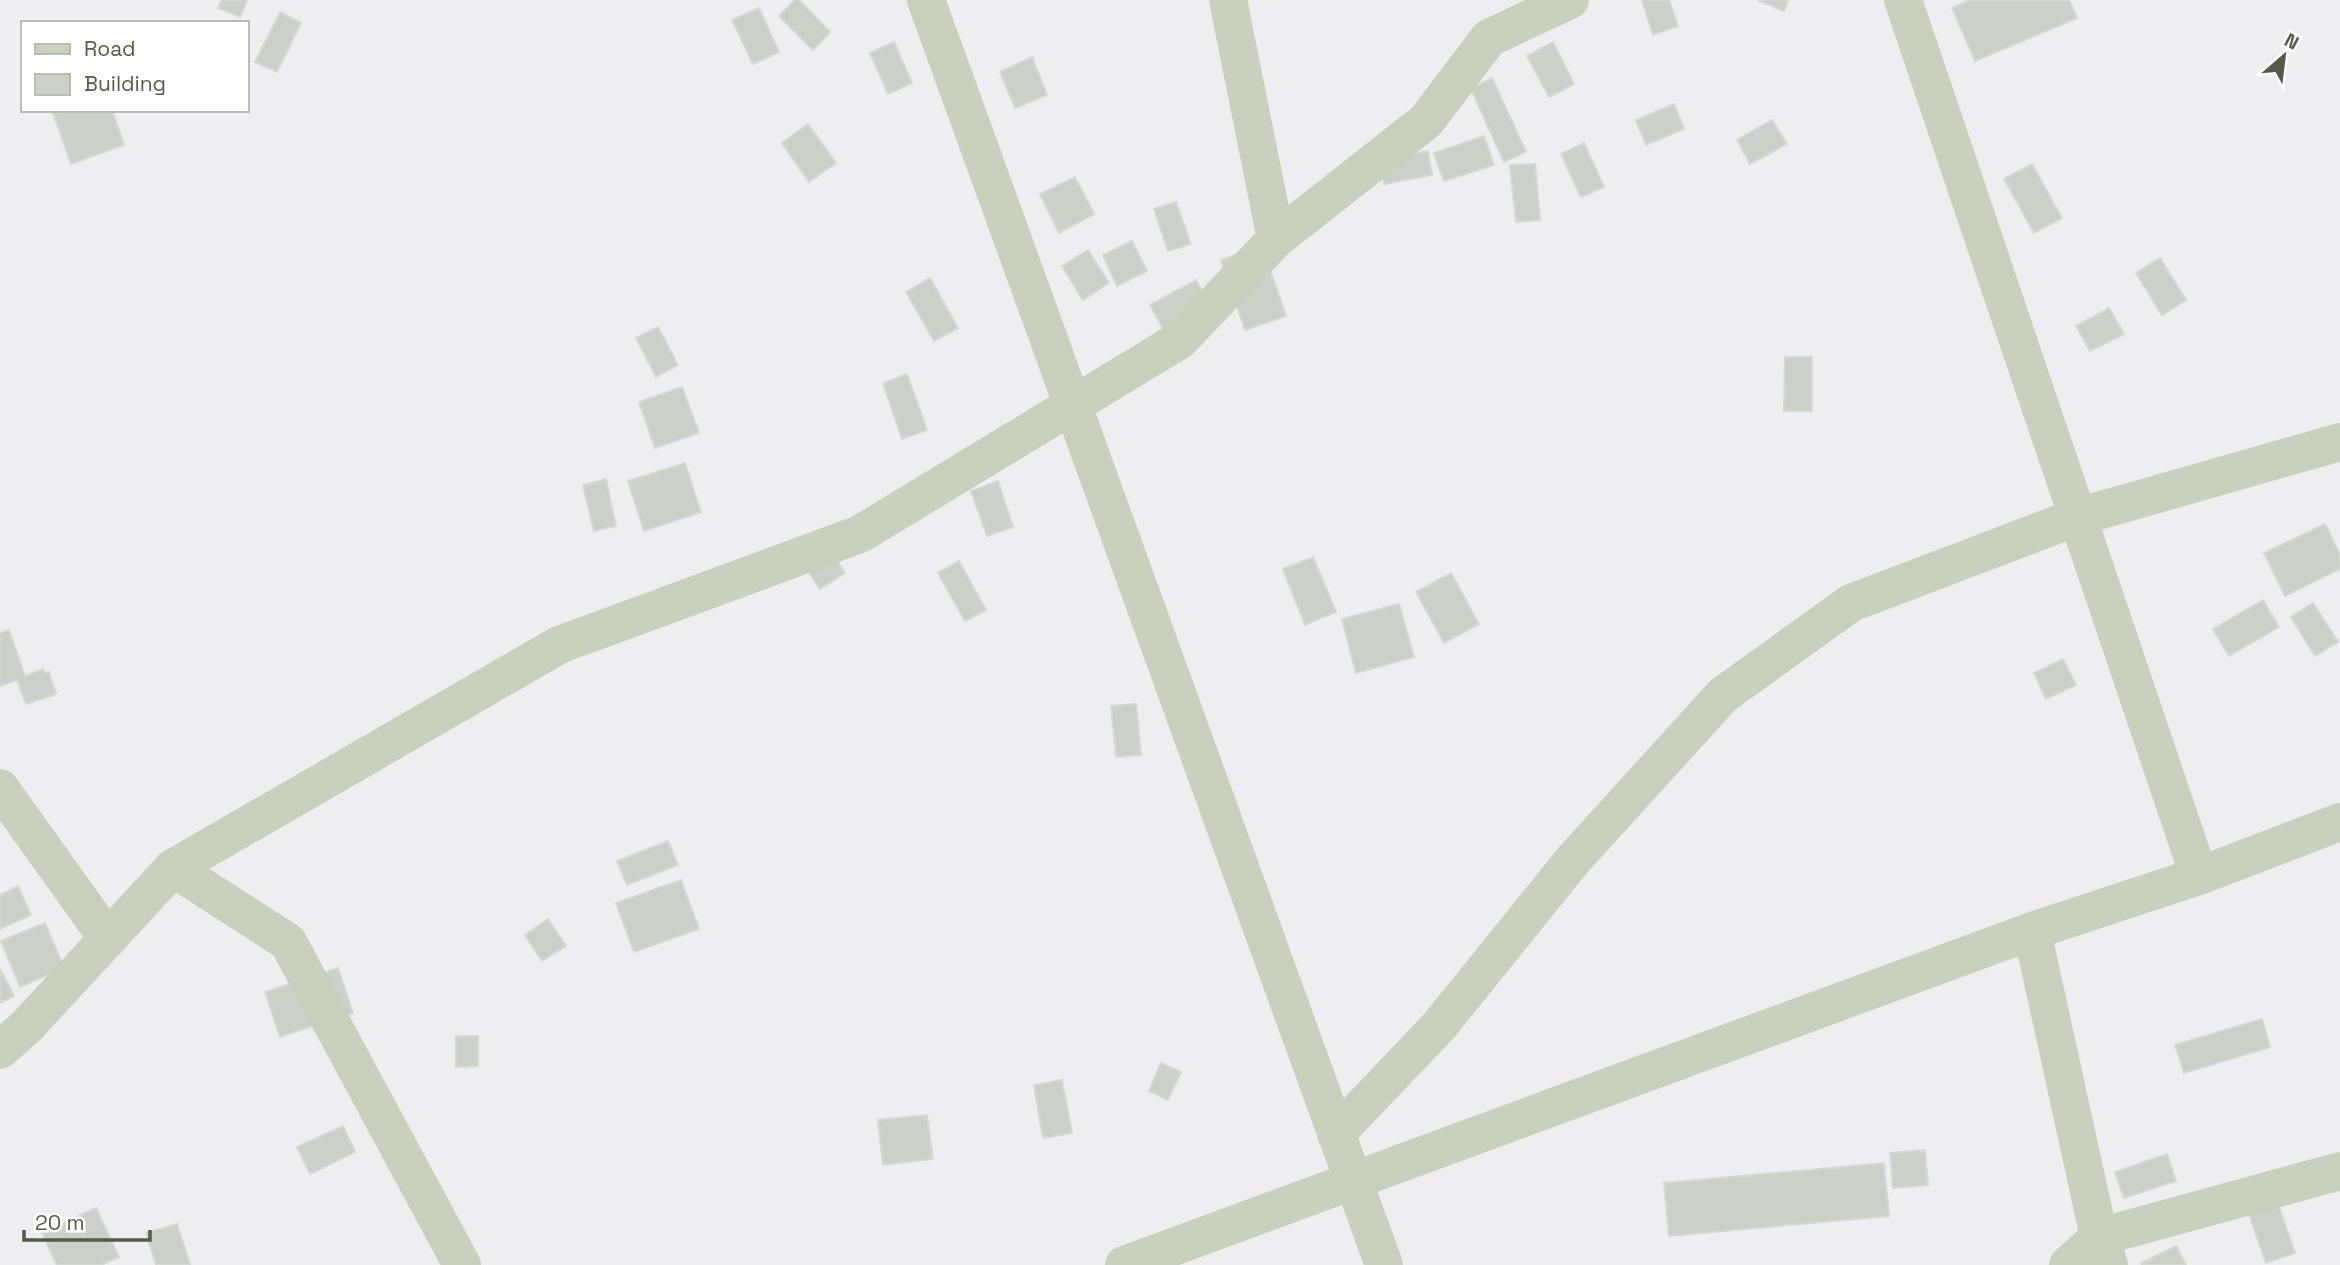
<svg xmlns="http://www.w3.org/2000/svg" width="2340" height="1265" font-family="'Space Grotesk',sans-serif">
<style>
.building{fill:#ccd0c8;stroke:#d5d9d2;stroke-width:2}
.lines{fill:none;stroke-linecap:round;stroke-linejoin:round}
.street{stroke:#cad0be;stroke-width:38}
</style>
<rect width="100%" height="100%" fill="#eeeef0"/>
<!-- building -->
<g class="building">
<polygon points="222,0 247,0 240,17 218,8"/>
<polygon points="795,0 799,0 830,32 813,50 779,16"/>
<polygon points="1642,0 1669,0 1678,26 1653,35"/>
<polygon points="1758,0 1788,0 1784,11"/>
<polygon points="1970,0 2069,0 2077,18 1975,61 1952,8"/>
<polygon points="759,8 779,52 753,64 732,20"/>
<polygon points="280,12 301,23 277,72 255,62"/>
<polygon points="894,42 912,83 888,94 870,53"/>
<polygon points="1553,42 1574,84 1549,97 1527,56"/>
<polygon points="1032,57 1047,95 1015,108 1000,72"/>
<polygon points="1492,78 1526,152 1504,162 1471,89"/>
<polygon points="1674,104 1684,129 1646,145 1636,120"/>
<polygon points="52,110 112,110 124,145 71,164"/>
<polygon points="1772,120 1787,144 1750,164 1737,140"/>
<polygon points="808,124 836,163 809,182 782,143"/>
<polygon points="1484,136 1494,165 1444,181 1434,153"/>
<polygon points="1584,143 1604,187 1581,197 1561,154"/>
<polygon points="1428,151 1432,175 1384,184 1380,160"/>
<polygon points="1535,164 1540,220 1516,222 1510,165"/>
<polygon points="2032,164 2062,218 2034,233 2004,179"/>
<polygon points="1075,177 1094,214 1059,233 1040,194"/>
<polygon points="1176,202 1191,244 1168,251 1154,209"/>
<polygon points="1132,241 1147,271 1117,286 1103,255"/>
<polygon points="1262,246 1286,316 1245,330 1221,260"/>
<polygon points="1088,250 1109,283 1083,300 1062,266"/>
<polygon points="2160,258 2186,300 2162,315 2136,273"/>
<polygon points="930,278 958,328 934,341 906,292"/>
<polygon points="1196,280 1213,311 1167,336 1150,305"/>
<polygon points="2109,308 2124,334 2090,351 2076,326"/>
<polygon points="658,327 678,365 656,377 636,338"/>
<polygon points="1785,357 1812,357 1812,411 1784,411"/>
<polygon points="907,374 927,430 902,439 883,383"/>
<polygon points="682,387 699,433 655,448 639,402"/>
<polygon points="685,463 701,512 644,531 628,481"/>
<polygon points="606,479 616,526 594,531 583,485"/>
<polygon points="998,481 1013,527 987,536 971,491"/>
<polygon points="2325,524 2340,555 2340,569 2285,596 2264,553"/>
<polygon points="818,531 845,573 820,589 793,547"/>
<polygon points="1313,557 1336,612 1305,625 1283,569"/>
<polygon points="959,561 986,610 965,621 938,573"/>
<polygon points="1451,573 1479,624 1444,643 1416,592"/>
<polygon points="2263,600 2279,627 2229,656 2213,629"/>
<polygon points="2313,603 2338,642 2315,656 2291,617"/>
<polygon points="1399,604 1414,657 1356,673 1342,619"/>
<polygon points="9,630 25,676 43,669 45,673 49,672 56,694 26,704 17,680 0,686 0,633"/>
<polygon points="2063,659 2076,685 2046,699 2034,673"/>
<polygon points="1136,704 1141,755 1116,757 1111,706"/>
<polygon points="668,841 678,865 627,885 617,861"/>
<polygon points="681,880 699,929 634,952 616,903"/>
<polygon points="18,886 31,915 0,929 0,895"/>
<polygon points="548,919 566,946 542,961 525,935"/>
<polygon points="45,923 64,968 20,987 1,941"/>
<polygon points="338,968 353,1013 280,1037 265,992"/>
<polygon points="0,969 14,996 0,1003"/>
<polygon points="2262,1019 2270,1047 2184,1073 2175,1045"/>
<polygon points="456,1036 478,1036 478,1066 456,1067"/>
<polygon points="1161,1063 1181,1072 1168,1100 1149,1091"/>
<polygon points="1062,1080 1072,1133 1043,1138 1034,1085"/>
<polygon points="927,1115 933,1159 883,1165 878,1120"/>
<polygon points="343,1126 355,1152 310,1174 297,1147"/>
<polygon points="1925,1150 1928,1185 1893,1188 1890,1153"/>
<polygon points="2167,1154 2176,1181 2124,1198 2115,1172"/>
<polygon points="1884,1163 1889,1216 1669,1236 1664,1183"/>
<polygon points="2278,1204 2295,1253 2266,1263 2249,1214"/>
<polygon points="96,1208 119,1257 101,1265 57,1265 42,1233"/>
<polygon points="177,1224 190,1265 156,1265 146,1233"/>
<polygon points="2176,1246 2186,1265 2142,1265 2141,1263"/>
</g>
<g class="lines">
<!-- street -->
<g class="street">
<polyline points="926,0 1384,1265"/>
<polyline points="1228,0 1276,239"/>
<polyline points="1903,0 2199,876"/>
<polyline points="0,788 108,939"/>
<polyline points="173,868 288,942 462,1265"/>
<polyline points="2032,931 2099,1237 2109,1265"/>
<polyline points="0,1050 27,1026 173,868 559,645 860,534 1180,340 1276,239 1426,121 1489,38 1570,0"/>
<polyline points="1336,1134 1439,1026 1573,860 1723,695 1851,603 2077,517 2340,442"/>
<polyline points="1124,1265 2032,931 2199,876 2340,822"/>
<polyline points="2068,1265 2099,1237 2340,1171"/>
</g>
</g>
<!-- legend -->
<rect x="21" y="21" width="228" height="91" fill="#ffffff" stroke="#bbbdb5" stroke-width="2"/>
<rect x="35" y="44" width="35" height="10" fill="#cad0be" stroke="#bbbdb5" stroke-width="2"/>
<text x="84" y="56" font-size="21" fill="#545b46">Road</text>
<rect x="35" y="74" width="35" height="21" fill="#ccd0c8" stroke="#bbbdb5" stroke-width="2"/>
<text x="84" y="91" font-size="21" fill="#545b46">Building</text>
<!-- north arrow -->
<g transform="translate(2284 56) rotate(28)" stroke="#ffffff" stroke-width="5" paint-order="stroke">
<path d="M0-5L12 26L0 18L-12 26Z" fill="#545b46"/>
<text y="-10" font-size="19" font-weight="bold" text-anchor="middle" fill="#545b46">N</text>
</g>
<!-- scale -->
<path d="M24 1230v10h126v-10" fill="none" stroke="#545b46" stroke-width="3.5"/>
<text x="35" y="1230" font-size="21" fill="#545b46" stroke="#ffffff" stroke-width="5" paint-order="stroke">20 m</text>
</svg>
